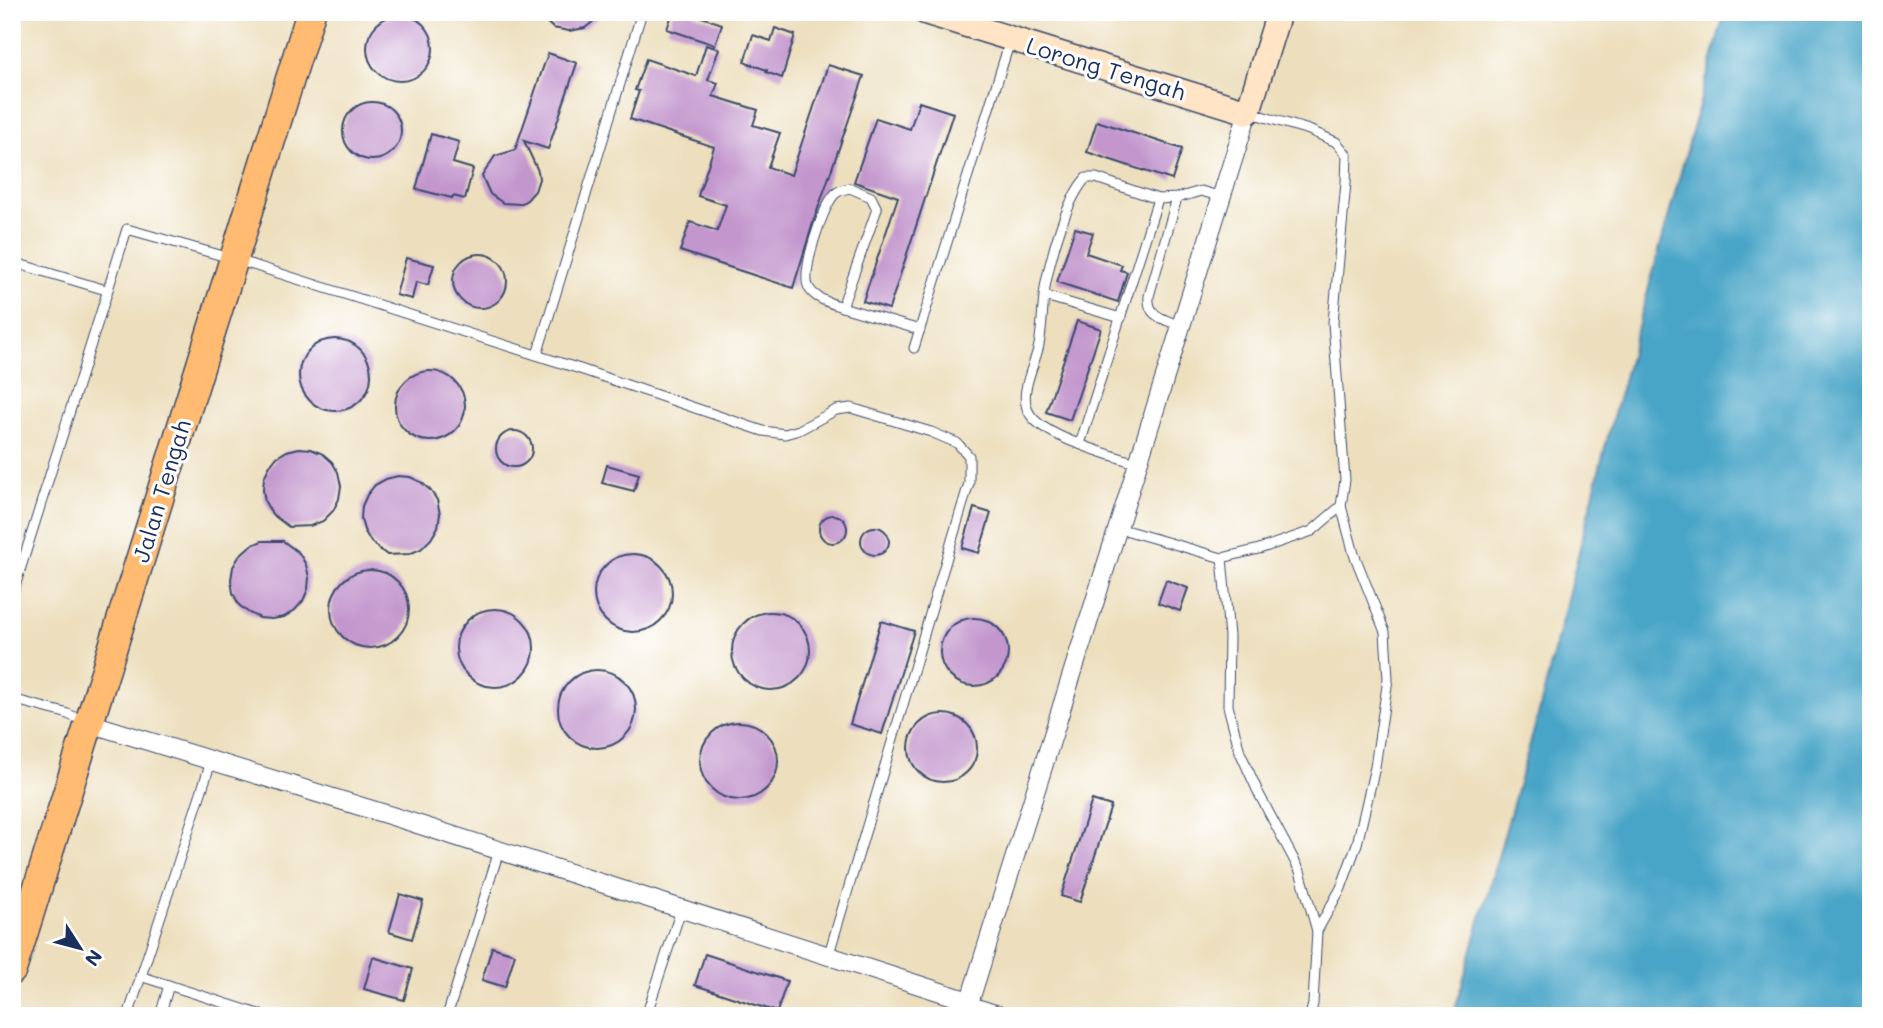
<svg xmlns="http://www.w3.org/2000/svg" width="1883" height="1028" font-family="Mali,sans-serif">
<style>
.water{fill:#49a5c7;stroke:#326a92;stroke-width:2}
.building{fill:#c397cd}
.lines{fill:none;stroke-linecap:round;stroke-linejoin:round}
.lane-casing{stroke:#3a496c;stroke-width:11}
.street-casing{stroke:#3a496c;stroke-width:20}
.secondary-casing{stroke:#3a496c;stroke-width:27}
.primary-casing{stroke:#3a496c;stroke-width:31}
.lane{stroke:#fff;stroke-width:9}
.street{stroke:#fff;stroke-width:18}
.secondary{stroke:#ffe4c6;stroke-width:24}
.primary{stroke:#ffbb71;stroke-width:28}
.labels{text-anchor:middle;stroke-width:6;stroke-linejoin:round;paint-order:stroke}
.street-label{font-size:23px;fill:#1b2f5e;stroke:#fff}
</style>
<rect width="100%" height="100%" fill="#fff"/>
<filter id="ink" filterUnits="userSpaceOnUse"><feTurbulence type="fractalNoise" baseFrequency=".0143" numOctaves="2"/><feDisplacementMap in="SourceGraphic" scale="14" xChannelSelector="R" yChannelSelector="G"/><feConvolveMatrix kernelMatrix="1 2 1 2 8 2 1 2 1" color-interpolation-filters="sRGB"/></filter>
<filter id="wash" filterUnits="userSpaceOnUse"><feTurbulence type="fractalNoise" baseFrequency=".00686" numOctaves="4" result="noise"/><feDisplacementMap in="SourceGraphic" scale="28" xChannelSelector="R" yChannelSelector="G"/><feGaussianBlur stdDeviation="1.57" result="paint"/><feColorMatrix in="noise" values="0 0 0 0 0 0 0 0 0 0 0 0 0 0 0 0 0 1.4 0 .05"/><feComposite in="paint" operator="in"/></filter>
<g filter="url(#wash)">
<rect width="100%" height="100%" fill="#eddfbd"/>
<!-- water -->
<polygon class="water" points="1725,12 1871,12 1871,1016 1453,1016 1539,712 1606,443"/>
<g id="blocks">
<!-- building -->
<g class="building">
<polygon points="535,12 605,12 585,28 569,31 553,28"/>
<polygon points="673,12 694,12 693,14 722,24 715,45 667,29"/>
<circle cx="400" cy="48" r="33"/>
<polygon points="775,28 795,35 782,78 766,72 767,70 744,62 753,35 771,41"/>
<polygon points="706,45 719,49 708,80 718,83 713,96 758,110 753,125 780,133 768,167 791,175 828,65 864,76 813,223 793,288 680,251 690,222 717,231 726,205 698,196 714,147 630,119 639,91 635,90 646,59 696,76"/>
<polygon points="548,53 577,63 548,149 524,141 538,171 539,179 535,191 527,200 520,204 503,203 490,194 482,176 495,156 515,150"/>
<polygon points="919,102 953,113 889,309 863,301 898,197 854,182 876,118 910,129"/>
<circle cx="372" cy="131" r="29"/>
<polygon points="1097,121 1182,149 1172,180 1087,152"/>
<polygon points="431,134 459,142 453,163 473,169 465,199 453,196 452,198 416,189"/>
<polygon points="1075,228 1093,233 1086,253 1122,265 1120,270 1127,272 1118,302 1057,282"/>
<circle cx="480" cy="281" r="27"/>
<polygon points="406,258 434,265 428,285 416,282 412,299 396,295"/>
<polygon points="1077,321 1101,329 1070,420 1046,412"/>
<circle cx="335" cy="375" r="36"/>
<circle cx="430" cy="406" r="35"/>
<circle cx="514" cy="449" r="18"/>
<polygon points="299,448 311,449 323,454 332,462 338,472 341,486 339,499 333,511 323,521 310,526 289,527 272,514 265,502 263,490 264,478 269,467 277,457 287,451"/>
<polygon points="607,465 639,474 634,491 602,483"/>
<polygon points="398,476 410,477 421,482 430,490 437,500 440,514 438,527 431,539 421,549 409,554 387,555 371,542 364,530 361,519 362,506 367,495 375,485 386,479"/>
<polygon points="974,508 991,513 979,553 962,548"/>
<circle cx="833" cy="529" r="14"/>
<circle cx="875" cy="541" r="14"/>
<polygon points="262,541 283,541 299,553 306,565 309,577 308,589 303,601 295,610 284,617 272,619 260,618 249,613 239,605 233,593 231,580 233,567 240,555 250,546"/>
<circle cx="633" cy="593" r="39"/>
<circle cx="370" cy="609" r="39"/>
<polygon points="1166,580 1188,588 1180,611 1158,603"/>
<circle cx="495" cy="648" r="39"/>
<circle cx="771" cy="651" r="39"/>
<circle cx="974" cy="652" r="34"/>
<polygon points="881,621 914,631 882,734 850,724"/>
<circle cx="597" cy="709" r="39"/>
<circle cx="943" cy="748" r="34"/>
<circle cx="739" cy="761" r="39"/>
<polygon points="1092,800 1111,806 1080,902 1061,896"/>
<polygon points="400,894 423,901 412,939 389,932"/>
<polygon points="492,947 515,954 505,987 482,980"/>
<polygon points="705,954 787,981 777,1012 695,985"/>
<polygon points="373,957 413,969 404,1000 364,989"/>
</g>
</g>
</g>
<g filter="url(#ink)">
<use href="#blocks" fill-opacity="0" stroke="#3a496c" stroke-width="2"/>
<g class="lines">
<defs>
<g id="lane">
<polyline points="1251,113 1309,130 1336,142 1347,155 1346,183 1333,323 1345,480 1341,506 1354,554 1385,632 1388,679 1375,767 1357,844 1341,888 1317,931"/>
<path d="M850,188L871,197L877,209L842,307C831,303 815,299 809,288C800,274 823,205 835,194C839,190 844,189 850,188Z"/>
<path d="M1177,198L1149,296C1147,317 1164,319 1181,326"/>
<polyline points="12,262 106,290"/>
<polyline points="1045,296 1121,318"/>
<polyline points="842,307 920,330"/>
<polyline points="914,348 1010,41"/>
<polyline points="537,355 642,12"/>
<polyline points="1080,444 1158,199"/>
<path d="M1138,464C1110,454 1050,439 1032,417C1015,397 1035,366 1039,345C1043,324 1042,303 1046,282C1052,253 1066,200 1086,178H1096L1158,199L1177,198L1201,191L1222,197"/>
<polyline points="1118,528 1222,558 1259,549 1312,531 1341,506"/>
<polyline points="1222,558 1229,636 1228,706 1240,752 1259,794 1300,871 1317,931 1313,1004 1310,1016"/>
<polyline points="12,596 127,229 234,259 580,369 763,431 785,434 799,430 836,410 851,408 931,432 957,443 969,456 969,483 828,957"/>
<polyline points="12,699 65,713 87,722"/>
<polyline points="140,976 265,1016"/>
<polyline points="969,1001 1016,1016"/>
<polyline points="128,1016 211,762"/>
<polyline points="160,1016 169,985"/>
<polyline points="447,1016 499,851"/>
<polyline points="646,1016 681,910"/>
</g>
<g id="street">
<polyline points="89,723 392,816 969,1001"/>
<polyline points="965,1016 1248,112"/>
</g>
<polyline id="secondary" points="925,12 1248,112 1279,12"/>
<polyline id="primary" points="12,970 311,12"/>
</defs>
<!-- lane casing -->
<use href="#lane" class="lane-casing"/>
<!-- street casing -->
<use href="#street" class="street-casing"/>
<!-- secondary casing -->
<use href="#secondary" class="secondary-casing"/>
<!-- primary casing -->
<use href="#primary" class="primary-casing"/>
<!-- lane -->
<use href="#lane" class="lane"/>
<!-- street -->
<use href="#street" class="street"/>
<!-- secondary -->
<use href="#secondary" class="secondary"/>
<!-- primary -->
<use href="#primary" class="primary"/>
</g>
</g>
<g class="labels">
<!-- street labels -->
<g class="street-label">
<text transform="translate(1106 69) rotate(17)" y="8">Lorong Tengah</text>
<text transform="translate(162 491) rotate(-73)" y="8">Jalan Tengah</text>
</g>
</g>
<!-- margin -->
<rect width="1883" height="1028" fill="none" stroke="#fff" stroke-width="42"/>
<!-- north arrow -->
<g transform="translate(80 948) rotate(126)" stroke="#ffffff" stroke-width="5" paint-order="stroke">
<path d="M0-5L12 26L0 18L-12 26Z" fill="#1b2f5e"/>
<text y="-10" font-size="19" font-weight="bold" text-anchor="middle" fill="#1b2f5e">N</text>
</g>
</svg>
